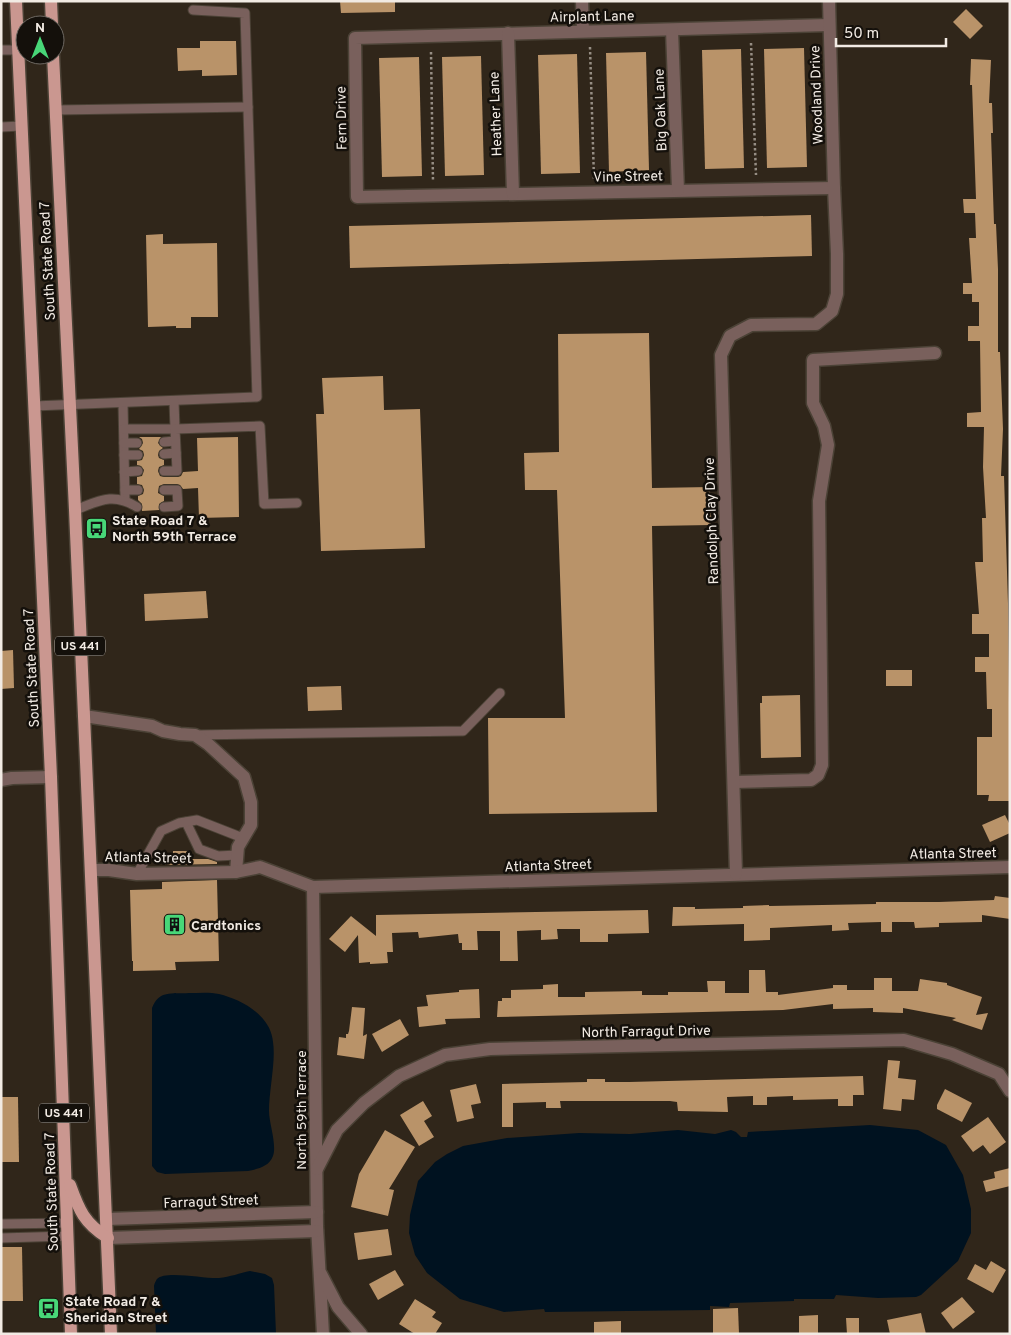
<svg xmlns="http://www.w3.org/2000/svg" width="1011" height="1335" font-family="Overpass,sans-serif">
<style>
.water{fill:#001220}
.building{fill:#b99369}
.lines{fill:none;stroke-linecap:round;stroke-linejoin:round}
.service-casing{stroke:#4b4236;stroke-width:11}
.minor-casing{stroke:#4b4236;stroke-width:15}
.primary-casing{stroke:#4b4236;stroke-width:15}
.path{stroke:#968e84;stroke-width:2.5;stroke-dasharray:2.5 2.5;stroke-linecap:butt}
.service{stroke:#79605c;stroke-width:9}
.minor{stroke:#79605c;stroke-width:12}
.primary{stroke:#ca9790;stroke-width:12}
.labels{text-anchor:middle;stroke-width:5;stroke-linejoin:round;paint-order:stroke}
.shield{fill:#14100b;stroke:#afa9a3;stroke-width:1}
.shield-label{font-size:12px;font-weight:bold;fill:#f2ebe4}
.street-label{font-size:14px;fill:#f2ebe4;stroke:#14100b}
.poi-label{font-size:14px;font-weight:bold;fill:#f2ebe4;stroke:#14100b;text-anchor:start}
</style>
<rect width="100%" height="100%" fill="#30261a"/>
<!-- water -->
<g class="water">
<path d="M189,993C199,993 210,992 219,994C243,1000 271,1016 273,1042C276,1061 269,1090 269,1111C269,1123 277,1145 273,1156C269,1167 257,1169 248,1171L165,1174L157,1172L152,1166V1008C159,990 171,994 189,993Z"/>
<polygon points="870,1125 918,1130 946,1145 963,1175 971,1209 971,1233 958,1261 921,1295 916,1297 878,1298 836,1295 834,1299 794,1299 794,1301 730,1303 729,1307 710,1306 710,1310 545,1312 544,1309 504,1312 460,1299 427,1273 415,1255 409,1233 410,1215 418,1181 435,1162 447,1154 463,1146 507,1138 579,1133 630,1134 678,1130 715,1134 731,1130 736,1132 741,1137 747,1137 748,1132"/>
<path d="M250,1271L265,1274L272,1278L274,1285L276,1334H156L154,1286C154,1285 156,1280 157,1279C165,1270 206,1279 219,1278C230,1277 240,1273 250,1271Z"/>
</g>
<!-- building -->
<g class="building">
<polygon points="340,1 395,1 395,12 341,13"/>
<polygon points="966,9 983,26 970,39 953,22"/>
<polygon points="200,41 236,41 237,75 202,76 202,70 178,71 177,48 200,48"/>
<polygon points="804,48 807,167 767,168 764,49"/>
<polygon points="741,49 744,168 705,169 702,50"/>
<polygon points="646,52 649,170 609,172 606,53"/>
<polygon points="577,54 580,173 541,174 538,55"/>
<polygon points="481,56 484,175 445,176 442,57"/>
<polygon points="419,57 422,176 382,177 379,58"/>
<polygon points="971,59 991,60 989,103 992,103 993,133 991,133 994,224 996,224 998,269 998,352 1000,352 1003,429 1001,476 1004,476 1008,603 1010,801 988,801 989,795 977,795 977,737 992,737 992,709 987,709 986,672 975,672 975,657 989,657 989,634 972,634 972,614 979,614 975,562 983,562 982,518 986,518 983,467 984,427 967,427 967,413 981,412 980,341 968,341 968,326 979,326 979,302 972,302 972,294 963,294 963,283 972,283 969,238 976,238 975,213 964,213 963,199 976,199 972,85 970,85"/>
<polygon points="811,215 812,256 350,268 349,226"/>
<polygon points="163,234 163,244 217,243 218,317 191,317 191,328 176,328 176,326 148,327 146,235"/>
<polygon points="649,333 652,488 710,487 711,525 652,526 657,812 489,814 488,718 565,718 557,490 525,490 524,453 559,452 558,334"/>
<polygon points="383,376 384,410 420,409 425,548 321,551 316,414 324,414 322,378"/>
<polygon points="139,437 161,437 158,443 163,448 159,451 158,455 159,458 164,460 164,465 159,467 158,471 160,476 164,477 178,477 181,476 183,472 198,471 197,438 238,437 239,517 199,518 198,488 183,489 180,485 177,484 164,484 159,486 158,493 164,496 164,501 159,504 159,510 142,511 142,504 138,500 138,496 143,494 144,490 142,485 137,484 137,477 142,476 144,470 141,466 137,465 137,461 142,460 144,455 143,451 139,449 143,443 142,439"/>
<polygon points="206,591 208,618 145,621 144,594"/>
<polygon points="13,650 14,688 1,689 1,651"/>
<rect x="886" y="670" width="26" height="16"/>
<polygon points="341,686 342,710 308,711 307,687"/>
<polygon points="800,695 801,757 761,758 760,703 762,703 762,696"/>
<polygon points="1005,815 1010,825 1010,833 990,842 982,825"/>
<polygon points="173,851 188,851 189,859 208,859 217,862 217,864 164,865 164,859 173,859"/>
<polygon points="217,880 219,961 175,962 176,970 133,971 133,961 132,961 130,890 162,889 162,882"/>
<polygon points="995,896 1010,898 1010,919 982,915 982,922 939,923 939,927 915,928 914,922 892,922 892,932 881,932 881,922 848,923 849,930 832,931 832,925 770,928 770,940 744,941 744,924 672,926 673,907 695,907 695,909 743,908 743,906 769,905 769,906 876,904 876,902 939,902 994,900"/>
<polygon points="648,910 649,933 608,934 608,942 580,942 580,929 557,929 558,939 541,940 541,930 517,931 518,961 500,961 500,931 477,931 478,950 462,950 462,943 459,943 458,934 419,938 418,932 392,933 393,952 387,952 388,963 370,964 370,962 359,963 358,935 345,952 329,939 351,916 376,936 376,915"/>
<polygon points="749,970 765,970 766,992 778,992 778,995 833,988 833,985 847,985 847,990 874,990 874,978 892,978 892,991 918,991 920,979 947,983 947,985 982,997 976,1015 988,1013 982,1030 952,1020 956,1018 903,1008 903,1013 873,1012 873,1008 833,1009 833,1004 783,1010 497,1017 498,1001 502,1001 502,998 511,998 511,990 543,989 543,985 558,984 558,997 585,997 585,992 642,991 642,995 668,995 668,992 708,992 707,981 725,981 725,993 749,993"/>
<polygon points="479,989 480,1018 445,1019 446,1024 419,1027 417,1007 428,1006 426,995 459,992 459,990"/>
<polygon points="352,1007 365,1008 363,1036 367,1034 364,1059 337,1055 339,1037 346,1038 346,1034 348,1034 349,1031"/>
<polygon points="400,1019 409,1035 382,1052 372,1034"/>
<polygon points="888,1060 900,1061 898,1078 916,1080 914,1100 902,1099 901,1111 883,1109"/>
<polygon points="863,1076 864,1095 853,1095 853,1106 838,1106 838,1099 793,1100 793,1096 767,1097 767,1105 753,1105 753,1096 727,1097 728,1112 678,1111 677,1102 670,1101 560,1101 561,1108 546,1108 546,1102 513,1103 513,1127 502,1127 502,1084 587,1082 587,1079 605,1079 605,1082 629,1082"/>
<polygon points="476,1084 481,1103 471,1105 474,1118 457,1122 450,1090"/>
<polygon points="945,1089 972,1103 962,1122 937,1109 937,1105"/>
<polygon points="1,1097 18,1097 19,1162 1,1162"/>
<polygon points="423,1101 432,1116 424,1121 434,1137 419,1146 400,1115"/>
<polygon points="988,1117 1006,1142 990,1154 983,1145 973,1152 961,1136"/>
<polygon points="385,1130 415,1147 389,1189 394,1190 388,1216 351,1207 359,1174"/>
<polygon points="1010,1168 1010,1186 986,1192 983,1181 995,1178 994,1172"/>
<polygon points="388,1229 392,1255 358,1260 354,1233"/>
<polygon points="1,1247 22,1247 23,1301 1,1301"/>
<polygon points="991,1261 1006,1270 993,1293 967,1279 975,1264 986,1270"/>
<polygon points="395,1270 404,1285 378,1300 369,1284"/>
<polygon points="962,1297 975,1312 953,1329 941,1313"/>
<polygon points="415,1299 436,1312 432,1317 442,1323 435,1334 415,1334 399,1324"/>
<polygon points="738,1308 739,1334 713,1334 713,1309"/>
<polygon points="921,1313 926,1334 890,1334 887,1320"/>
<polygon points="818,1315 818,1334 799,1334 799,1316"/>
<polygon points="846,1318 859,1318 859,1334 847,1334"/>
<polygon points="621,1321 621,1334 594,1334 594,1322"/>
</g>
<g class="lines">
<defs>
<g id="service">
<polyline points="1,50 18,50"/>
<polyline points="56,110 248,107"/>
<polyline points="1,127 21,126"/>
<polyline points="123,403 125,499"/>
<polyline points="34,406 257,397 245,13 193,10"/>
<polyline points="124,429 175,429 174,401"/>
<polyline points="164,442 175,441"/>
<polyline points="124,443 137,443"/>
<polyline points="164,454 176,453"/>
<polyline points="124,455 138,455"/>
<polyline points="164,471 177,471 175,429 260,426 264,504 297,503"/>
<polyline points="124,472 138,471"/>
<polyline points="125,490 138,490"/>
<polyline points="164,490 177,490 178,506 164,507"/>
<path d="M75,510C99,501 113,492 137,507"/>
<polyline points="195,735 463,731 500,693"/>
<polyline points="186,822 199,849 218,856 237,855"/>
<polyline points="137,874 161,831 179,823 197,820 243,838"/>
<polyline points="1,1224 68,1223"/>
<polyline points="1,1238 68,1236"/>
</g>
<g id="minor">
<polyline points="582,1 583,31"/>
<polyline points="829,25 355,38 357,197 834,188"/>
<polyline points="672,30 678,190"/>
<polyline points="508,33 513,194"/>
<polyline points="84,716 152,726 163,731 180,734 195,735 208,744 244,777 251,802 251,825 238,847 236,872"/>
<polyline points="1,780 12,778 51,777"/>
<polyline points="734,782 811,780 818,775 822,765 819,501 828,445 824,426 813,403 813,360 935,353"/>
<polyline points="91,870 109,870 137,874 236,872 260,867 313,887 1010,867"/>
<polyline points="736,874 721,355 730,336 751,325 816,324 832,311 837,294 837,254 834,188 829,1"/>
<polyline points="313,887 317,1226 323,1334"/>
<polyline points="317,1169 337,1130 364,1103 399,1076 445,1055 490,1049 904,1040 952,1054 999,1074 1010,1091"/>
<polyline points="107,1219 317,1212"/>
<polyline points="108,1238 317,1231"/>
<polyline points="321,1274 338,1307 361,1334"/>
</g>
<g id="primary">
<polyline points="16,1 51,777 71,1334"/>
<polyline points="51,1 52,25"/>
<polyline points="53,55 75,510 111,1334"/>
<path d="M70,1185C79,1210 84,1223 108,1238"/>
</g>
</defs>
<!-- service casing -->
<use href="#service" class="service-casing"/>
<!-- minor casing -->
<use href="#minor" class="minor-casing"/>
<!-- primary casing -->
<use href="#primary" class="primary-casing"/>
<!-- path -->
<g class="path">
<polyline points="751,43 756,175"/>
<polyline points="590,47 594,179"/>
<polyline points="431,52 433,182"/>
</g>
<!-- service -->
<use href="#service" class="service"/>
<!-- minor -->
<use href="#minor" class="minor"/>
<!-- primary -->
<use href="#primary" class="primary"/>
</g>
<!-- icons -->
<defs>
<symbol id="bus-square" viewBox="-11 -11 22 22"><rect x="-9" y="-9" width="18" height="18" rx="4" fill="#48d778" stroke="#14100b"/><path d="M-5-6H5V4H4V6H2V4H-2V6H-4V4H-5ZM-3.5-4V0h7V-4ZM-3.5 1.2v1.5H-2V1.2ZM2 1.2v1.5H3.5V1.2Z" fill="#111"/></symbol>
<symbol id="building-square" viewBox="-11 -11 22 22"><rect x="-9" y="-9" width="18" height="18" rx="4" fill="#48d778" stroke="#14100b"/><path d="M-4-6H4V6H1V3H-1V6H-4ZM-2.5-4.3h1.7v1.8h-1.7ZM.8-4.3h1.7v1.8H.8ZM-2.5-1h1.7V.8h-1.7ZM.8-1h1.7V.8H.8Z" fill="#111"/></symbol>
</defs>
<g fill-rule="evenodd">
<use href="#bus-square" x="84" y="516" width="25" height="25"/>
<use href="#building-square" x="162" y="912" width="25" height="25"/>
<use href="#bus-square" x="36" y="1296" width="25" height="25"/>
</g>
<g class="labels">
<!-- shield labels -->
<g class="shield">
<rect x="55" y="636.5" width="50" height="19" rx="4"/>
<rect x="39" y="1103.5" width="50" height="19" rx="4"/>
</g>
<g class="shield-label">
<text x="80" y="650">US 441</text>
<text x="64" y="1117">US 441</text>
</g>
<!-- street labels -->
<g class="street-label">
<text transform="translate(592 16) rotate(-1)" y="5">Airplant Lane</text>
<text transform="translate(816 95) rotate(-92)" y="5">Woodland Drive</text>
<text transform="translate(660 110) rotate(-92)" y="5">Big Oak Lane</text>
<text transform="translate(495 114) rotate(-92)" y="5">Heather Lane</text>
<text transform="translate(341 118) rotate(-91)" y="5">Fern Drive</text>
<text transform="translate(628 176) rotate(-1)" y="5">Vine Street</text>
<text transform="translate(47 261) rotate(-93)" y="5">South State Road 7</text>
<text transform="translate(711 521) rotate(-92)" y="5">Randolph Clay Drive</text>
<text transform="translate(31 668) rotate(-93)" y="5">South State Road 7</text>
<text transform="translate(953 853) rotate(-1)" y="5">Atlanta Street</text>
<text transform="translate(148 857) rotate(1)" y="5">Atlanta Street</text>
<text transform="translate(548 865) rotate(-2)" y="5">Atlanta Street</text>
<text transform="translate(646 1031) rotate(-1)" y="5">North Farragut Drive</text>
<text transform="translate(301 1110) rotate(-90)" y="5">North 59th Terrace</text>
<text transform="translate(51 1192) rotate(-92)" y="5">South State Road 7</text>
<text transform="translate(211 1201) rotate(-2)" y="5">Farragut Street</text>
</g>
<!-- poi labels -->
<g class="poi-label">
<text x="112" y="525">State Road 7 &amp;<tspan x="112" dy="16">North 59th Terrace</tspan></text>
<text x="191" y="930">Cardtonics</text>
<text x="65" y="1306">State Road 7 &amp;<tspan x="65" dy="16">Sheridan Street</tspan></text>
</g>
</g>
<!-- border -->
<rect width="1011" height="1335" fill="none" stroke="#f2ebe4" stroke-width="5"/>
<!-- north arrow -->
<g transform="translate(40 40)"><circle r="24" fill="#14100b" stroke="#6d6862"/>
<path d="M0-4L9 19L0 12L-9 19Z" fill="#48d778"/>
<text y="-8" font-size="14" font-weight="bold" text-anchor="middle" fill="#f2ebe4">N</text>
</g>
<!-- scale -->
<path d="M836 38v8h110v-8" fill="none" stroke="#f2ebe4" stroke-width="2.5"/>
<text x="844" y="38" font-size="15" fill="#f2ebe4" stroke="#14100b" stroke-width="4" paint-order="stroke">50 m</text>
</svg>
